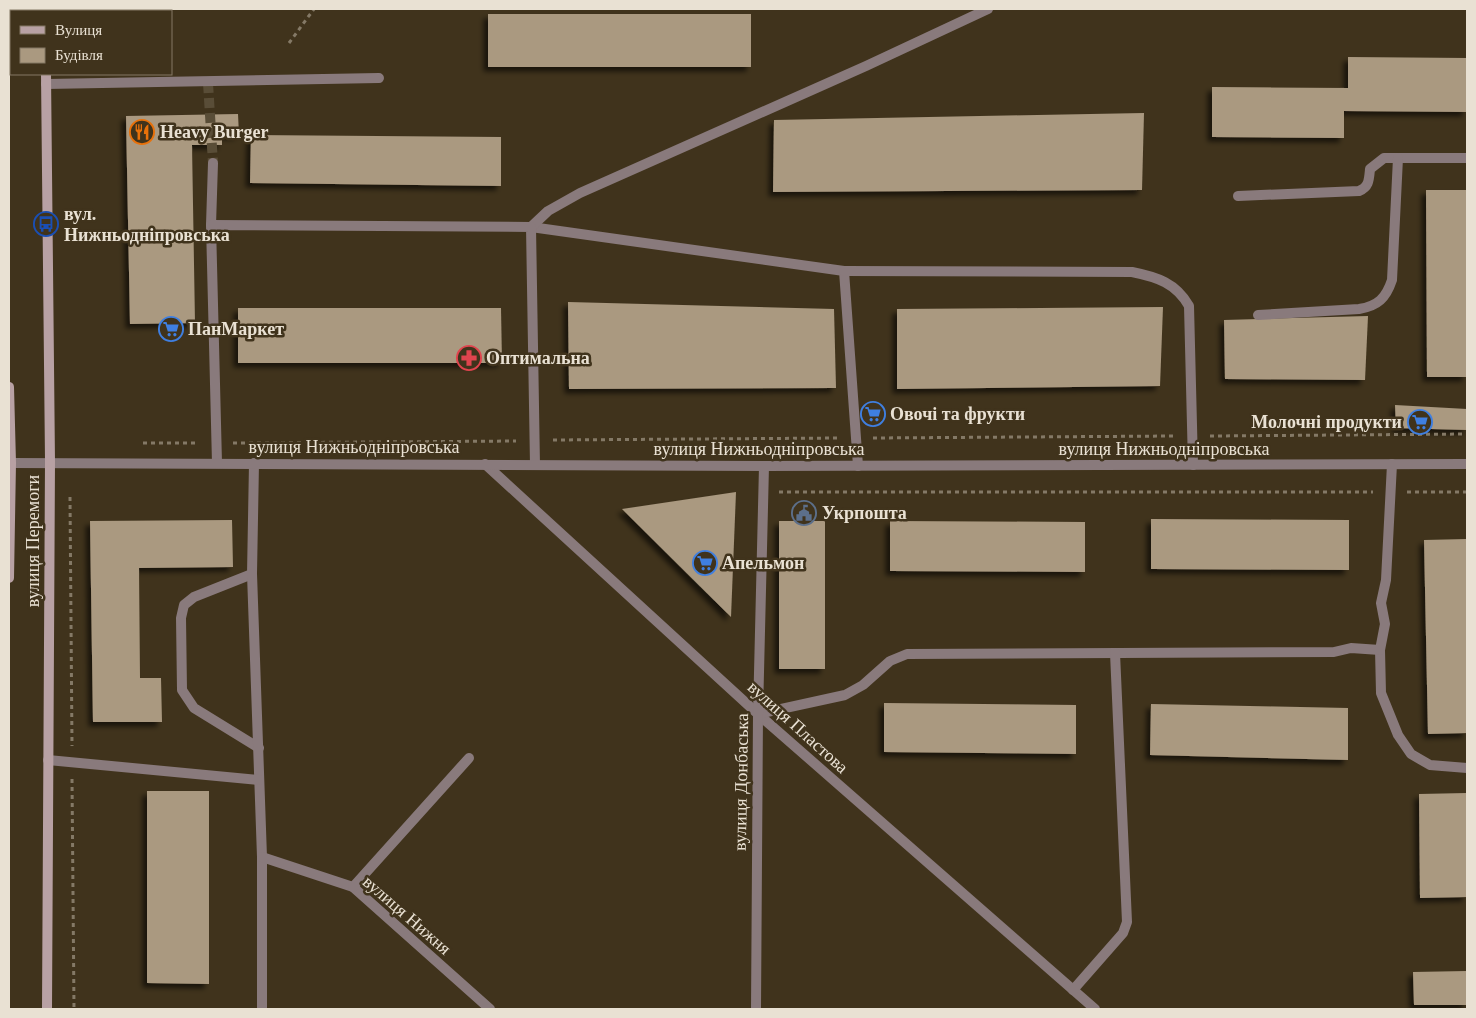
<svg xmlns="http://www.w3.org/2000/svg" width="1476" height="1018" font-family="'Times New Roman',serif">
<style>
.building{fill:#aa9980;filter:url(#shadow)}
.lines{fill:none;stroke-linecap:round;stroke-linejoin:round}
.minor-tunnel{stroke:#594d37;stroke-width:10;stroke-dasharray:10 5;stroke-linecap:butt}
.path{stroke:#847966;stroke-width:3;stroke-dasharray:4 4;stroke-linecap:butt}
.service{stroke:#897a7c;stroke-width:10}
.minor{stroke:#897a7c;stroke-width:10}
.tertiary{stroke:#897a7c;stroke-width:10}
.secondary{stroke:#b8a1a4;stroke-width:10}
.labels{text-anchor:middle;stroke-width:5;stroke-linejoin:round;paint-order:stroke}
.poi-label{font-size:18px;font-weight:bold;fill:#e9e1d3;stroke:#40331c;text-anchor:start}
.street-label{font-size:18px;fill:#e9e1d3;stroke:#40331c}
</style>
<defs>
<filter id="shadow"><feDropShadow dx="-4.5" dy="4.5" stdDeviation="2.5" flood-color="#0009"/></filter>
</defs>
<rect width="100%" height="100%" fill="#40331c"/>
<!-- building -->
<g class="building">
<rect x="488" y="14" width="263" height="53"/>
<polygon points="1348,57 1467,58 1467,112 1344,111 1344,138 1212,137 1212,87 1348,88"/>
<polygon points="1144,113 1142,190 773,192 774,120"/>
<polygon points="238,114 239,135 222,135 222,145 192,145 195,323 130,324 126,116"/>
<polygon points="251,135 501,137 501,186 250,183"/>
<polygon points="1426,190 1467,190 1467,377 1427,377"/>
<polygon points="568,302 834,309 836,388 569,389"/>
<polygon points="1163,307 1160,386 897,389 897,309"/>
<polygon points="238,308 501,308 502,363 238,363"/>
<polygon points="1368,316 1365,380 1225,379 1224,320"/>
<polygon points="1395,405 1467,409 1467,430 1396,428"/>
<polygon points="736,492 731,617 622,509"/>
<polygon points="1151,519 1349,520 1349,570 1151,569"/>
<polygon points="232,520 233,567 139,568 140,678 161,678 162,722 93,722 90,521"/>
<rect x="779" y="521" width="46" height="148"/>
<polygon points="890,521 1085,522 1085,572 890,571"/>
<polygon points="1467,539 1467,733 1428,734 1424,540"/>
<polygon points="884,703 1076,705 1076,754 884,752"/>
<polygon points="1151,704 1348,708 1348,760 1150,755"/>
<polygon points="147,791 209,791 209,984 147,983"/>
<polygon points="1467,793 1467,897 1420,898 1419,794"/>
<polygon points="1467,971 1467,1005 1414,1005 1413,972"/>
</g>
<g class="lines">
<!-- minor-tunnel -->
<polyline class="minor-tunnel" points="208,83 213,163"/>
<!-- path -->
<g class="path">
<polyline points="289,43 314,9"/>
<polyline points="1210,436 1467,434"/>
<polyline points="873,438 1174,436"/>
<polyline points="553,440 839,438"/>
<polyline points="143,443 199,443"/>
<polyline points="233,443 516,441"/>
<polyline points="779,492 1373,492"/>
<polyline points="1407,492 1467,492"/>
<polyline points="70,497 72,746"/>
<polyline points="72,779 74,1009"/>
</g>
<!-- service -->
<g class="service">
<polyline points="75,11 77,9"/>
<polyline points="46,84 379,78"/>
<polyline points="531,227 844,271 858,466"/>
<polyline points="254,463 252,574 194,597 184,605 181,618 182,690 194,708 259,748"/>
<polyline points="252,574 262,857 262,1009"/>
<polyline points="48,760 259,780"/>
</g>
<!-- minor -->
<g class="minor">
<path d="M1238,196L1359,191C1369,187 1369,180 1370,169L1384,158H1467"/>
<polyline points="211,225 213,163"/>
<polyline points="531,227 548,211 580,193 866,66 988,9"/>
<path d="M844,271L1132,272C1157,277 1176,283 1189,306L1193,465"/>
<path d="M1258,315L1359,309C1378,306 1386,298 1392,280L1398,158"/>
<polyline points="217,463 211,225 531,227 535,465"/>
<polyline points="485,464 758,714 1095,1009"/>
<polyline points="1380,650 1381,693 1398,735 1411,754 1430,765 1467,768"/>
<polyline points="758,714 845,695 863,685 890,661 907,654 1334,652 1351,648 1380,650 1385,624 1381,603 1386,580 1392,464"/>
<polyline points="262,857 353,887 490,1009"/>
<polyline points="353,887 469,758"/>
<polyline points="1073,990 1123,933 1127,922 1115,653"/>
<polyline points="756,1009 758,714 764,466"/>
</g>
<!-- tertiary -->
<polyline class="tertiary" points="11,463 764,466 1467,464"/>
<!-- secondary -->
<g class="secondary">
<polyline points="45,9 45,11"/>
<polyline points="46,74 50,461 47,1009"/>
<polyline points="9,387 11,463 9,578"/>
</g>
</g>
<!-- icons -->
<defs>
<symbol id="restaurant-ring" viewBox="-11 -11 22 22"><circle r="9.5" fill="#40331c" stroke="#e8710a" stroke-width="1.5"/><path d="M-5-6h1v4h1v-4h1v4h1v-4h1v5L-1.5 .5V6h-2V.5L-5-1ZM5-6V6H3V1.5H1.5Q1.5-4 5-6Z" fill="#e8710a"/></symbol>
<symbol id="bus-ring" viewBox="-11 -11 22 22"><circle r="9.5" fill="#40331c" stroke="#1a4fb4" stroke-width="1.5"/><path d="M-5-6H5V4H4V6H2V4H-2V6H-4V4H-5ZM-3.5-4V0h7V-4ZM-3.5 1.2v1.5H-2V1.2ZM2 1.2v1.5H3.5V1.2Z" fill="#1a4fb4"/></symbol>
<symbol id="supermarket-ring" viewBox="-11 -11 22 22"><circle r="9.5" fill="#40331c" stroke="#3f7fe0" stroke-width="1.5"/><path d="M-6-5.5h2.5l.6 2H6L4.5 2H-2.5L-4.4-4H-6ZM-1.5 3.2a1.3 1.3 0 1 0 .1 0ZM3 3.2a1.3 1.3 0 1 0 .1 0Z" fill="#3f7fe0"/></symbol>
<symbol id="pharmacy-ring" viewBox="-11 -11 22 22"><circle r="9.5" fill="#40331c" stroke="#e0444e" stroke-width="1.5"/><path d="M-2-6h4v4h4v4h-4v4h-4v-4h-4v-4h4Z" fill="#e0444e"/></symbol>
<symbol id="civic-ring" viewBox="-11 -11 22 22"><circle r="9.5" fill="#40331c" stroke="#5c6f8a" stroke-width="1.5"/><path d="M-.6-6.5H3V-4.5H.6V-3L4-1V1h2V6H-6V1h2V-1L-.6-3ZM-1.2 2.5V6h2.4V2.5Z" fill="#5c6f8a"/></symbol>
</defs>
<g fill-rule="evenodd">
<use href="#restaurant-ring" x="128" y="118" width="28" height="28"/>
<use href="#bus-ring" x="32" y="210" width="28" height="28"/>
<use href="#supermarket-ring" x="157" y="315" width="28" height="28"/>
<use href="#pharmacy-ring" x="455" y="344" width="28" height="28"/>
<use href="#supermarket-ring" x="859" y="400" width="28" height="28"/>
<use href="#supermarket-ring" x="1406" y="408" width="28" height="28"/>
<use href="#civic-ring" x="790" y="499" width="28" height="28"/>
<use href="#supermarket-ring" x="691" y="549" width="28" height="28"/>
</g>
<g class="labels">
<!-- poi labels -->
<g class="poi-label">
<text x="160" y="138">Heavy Burger</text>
<text x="64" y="220">вул.<tspan x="64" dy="21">Нижньодніпровська</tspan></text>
<text x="188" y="335">ПанМаркет</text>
<text x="486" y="364">Оптимальна</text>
<text x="890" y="420">Овочі та фрукти</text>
<text x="1402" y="428" text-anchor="end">Молочні продукти</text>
<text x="822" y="519">Укрпошта</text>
<text x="722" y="569">Апельмон</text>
</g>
<!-- street labels -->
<g class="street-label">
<text x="354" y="453">вулиця Нижньодніпровська</text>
<text x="759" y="455">вулиця Нижньодніпровська</text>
<text x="1164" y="455">вулиця Нижньодніпровська</text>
<text transform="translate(33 541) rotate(-90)" y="6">вулиця Перемоги</text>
<text transform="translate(798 727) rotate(42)" y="6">вулиця Пластова</text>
<text transform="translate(741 782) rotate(-89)" y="6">вулиця Донбаська</text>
<text transform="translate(407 915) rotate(41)" y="6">вулиця Нижня</text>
</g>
</g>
<!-- border -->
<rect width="1476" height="1018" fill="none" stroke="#e9e1d3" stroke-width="20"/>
<!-- legend -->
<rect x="10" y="10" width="162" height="65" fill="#40331c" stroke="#847965"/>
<rect x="20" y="26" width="25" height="8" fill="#b8a1a4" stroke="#847965"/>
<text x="55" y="35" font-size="15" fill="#e9e1d3">Вулиця</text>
<rect x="20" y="48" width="25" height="15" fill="#aa9980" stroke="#847965"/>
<text x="55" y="60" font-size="15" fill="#e9e1d3">Будівля</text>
</svg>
